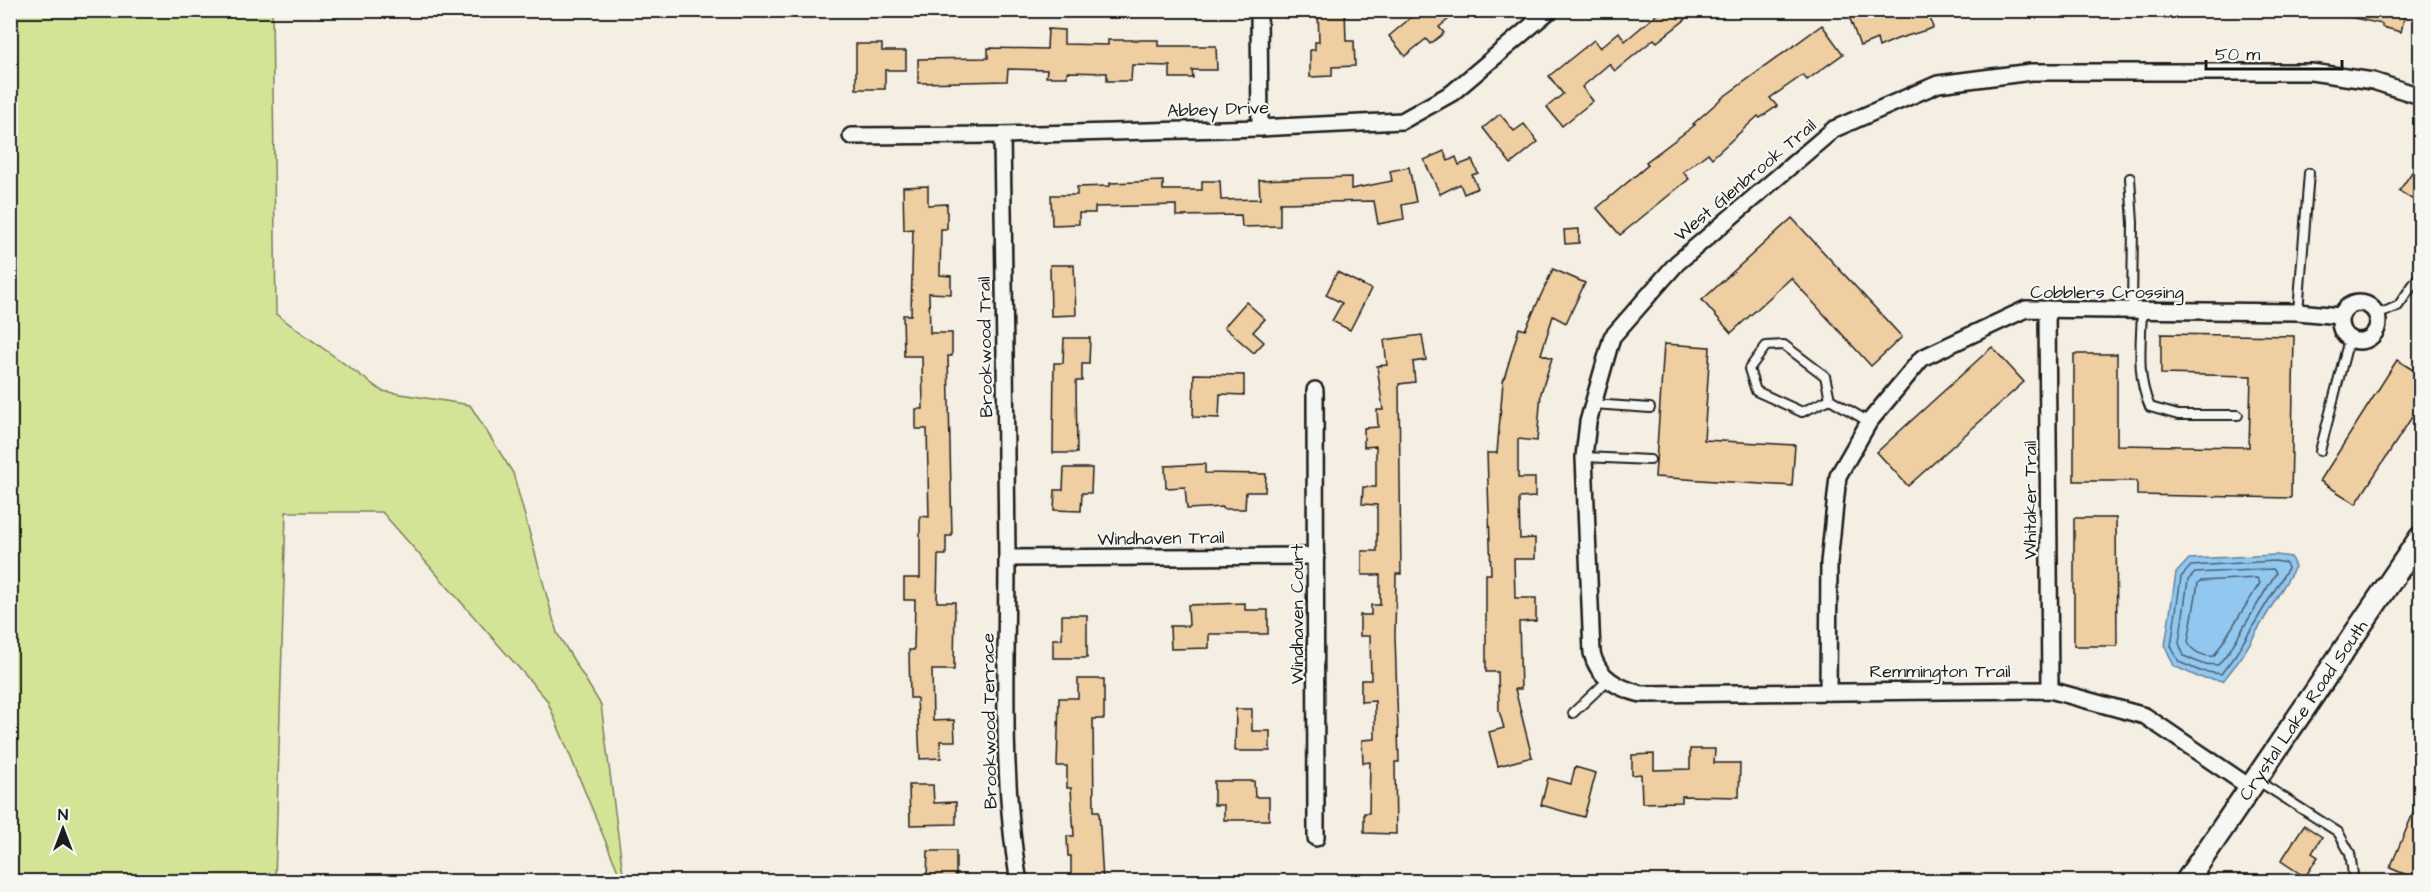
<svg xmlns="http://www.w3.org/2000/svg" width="2431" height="892" font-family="'Architects Daughter',sans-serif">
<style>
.green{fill:#d4e497;stroke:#78805a;stroke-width:1.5}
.water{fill:#92c7f0;stroke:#63839b;stroke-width:1.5}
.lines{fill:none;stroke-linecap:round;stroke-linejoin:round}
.shore{stroke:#4b6071;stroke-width:1.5}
.building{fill:#efcea1;stroke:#1c1c1c;stroke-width:1.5}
.lane-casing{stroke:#1c1c1c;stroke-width:12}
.street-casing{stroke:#1c1c1c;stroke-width:20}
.secondary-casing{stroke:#1c1c1c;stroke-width:26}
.lane{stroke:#f6f6f2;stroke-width:8}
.street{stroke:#f6f6f2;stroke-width:15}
.secondary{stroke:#f6f6f2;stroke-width:21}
.labels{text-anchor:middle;stroke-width:4.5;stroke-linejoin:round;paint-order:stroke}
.street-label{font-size:18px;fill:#1c1c1c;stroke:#f6f6f2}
</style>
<rect width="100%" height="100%" fill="#f5eee2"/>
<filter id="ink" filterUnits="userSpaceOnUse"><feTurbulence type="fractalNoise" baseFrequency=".0167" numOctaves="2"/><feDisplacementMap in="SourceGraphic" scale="12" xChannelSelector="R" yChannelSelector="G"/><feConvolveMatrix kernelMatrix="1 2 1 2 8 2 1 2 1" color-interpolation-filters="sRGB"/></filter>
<g filter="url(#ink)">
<!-- green -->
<polygon class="green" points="10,11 272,11 276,314 382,391 470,405 513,473 557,633 601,705 624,881 622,881 547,700 382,512 286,512 275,881 11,881"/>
<!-- water -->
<polygon class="water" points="2276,555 2291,557 2295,567 2241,658 2223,681 2198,677 2174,666 2165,646 2176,573 2189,559"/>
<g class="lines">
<!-- shore -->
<g class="shore">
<polygon points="2275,561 2286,563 2288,568 2236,654 2221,674 2200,671 2179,662 2171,646 2181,577 2191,566"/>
<polygon points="2273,569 2276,573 2230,650 2218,665 2202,664 2184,656 2179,643 2188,580 2195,573"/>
<path d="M2257,578L2260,583L2214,656C2204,657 2192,652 2188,642L2198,583L2201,581Z"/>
</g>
</g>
<!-- building -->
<g class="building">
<polygon points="1318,10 1345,10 1346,41 1354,41 1355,66 1332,67 1332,76 1310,77 1310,50 1315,50 1315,42 1319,42"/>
<polygon points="1420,10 1460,10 1439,27 1444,33 1430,44 1426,39 1405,56 1389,36"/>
<polygon points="1662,10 1679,10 1686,19 1657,42 1654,39 1615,71 1609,64 1582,87 1593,101 1562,126 1547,107 1563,94 1549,76 1594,40 1600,48 1619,32 1625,41"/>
<polygon points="1864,10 1928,10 1933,28 1897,39 1879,47 1877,39 1860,46 1849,16"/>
<polygon points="2350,10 2406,10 2401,32 2382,27 2382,24 2349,17"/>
<polygon points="1822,25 1843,54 1807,80 1803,75 1770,98 1777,106 1760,118 1758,116 1712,158 1708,153 1683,172 1689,179 1620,235 1597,208 1648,165 1646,162 1695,125 1693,124 1722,98"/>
<polygon points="1048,29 1064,30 1064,44 1108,45 1108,40 1158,40 1158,46 1216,46 1217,70 1192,70 1193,78 1170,78 1170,66 1132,65 1131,81 1107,81 1107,73 1067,72 1067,77 1046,77 1047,70 1008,69 1007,81 918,83 918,59 988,58 988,48 1047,49"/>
<polygon points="856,44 882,44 882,51 906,51 906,70 885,70 885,89 856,89"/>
<polygon points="1500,114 1514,131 1524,124 1538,142 1511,164 1483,128"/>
<polygon points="1444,151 1448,161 1456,157 1459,165 1472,160 1478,173 1472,175 1478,188 1464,194 1460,184 1440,194 1424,160"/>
<polygon points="2421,159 2421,205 2399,191"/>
<polygon points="1409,167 1416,202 1402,205 1404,219 1378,224 1374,201 1280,203 1280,226 1242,227 1241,215 1176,216 1176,205 1095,207 1095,213 1079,213 1079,224 1052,225 1051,195 1077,195 1077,187 1110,186 1110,183 1163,181 1163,190 1202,190 1202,181 1220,181 1221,200 1260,199 1259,180 1351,177 1351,189 1392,181 1390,171"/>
<polygon points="928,186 928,205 947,204 947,229 941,229 940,275 951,276 951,294 929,293 930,333 952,333 952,356 948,356 952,536 946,536 946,555 938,555 937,602 955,602 954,670 932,670 933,721 954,720 955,741 940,741 941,758 920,759 917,698 910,698 909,650 914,650 915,600 904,600 904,578 920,578 920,516 929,517 927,429 916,429 916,409 923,409 922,356 904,356 903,315 911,315 913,229 904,230 903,187"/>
<polygon points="1792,218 1902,337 1871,366 1791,278 1731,333 1702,300"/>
<polygon points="1579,229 1579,243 1565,244 1564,230"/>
<polygon points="1050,265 1074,265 1076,315 1051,316"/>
<polygon points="1553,269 1585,283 1566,323 1553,316 1541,354 1552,358 1541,393 1537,441 1518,439 1518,478 1535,478 1535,497 1519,498 1520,539 1535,538 1535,559 1514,559 1515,598 1536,598 1536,621 1519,622 1521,689 1515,689 1532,757 1498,766 1489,732 1504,728 1499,711 1498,672 1486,672 1486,574 1491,574 1487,453 1497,453 1503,382 1519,328 1525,330"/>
<polygon points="1337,272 1371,289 1350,330 1332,321 1342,303 1326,295"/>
<polygon points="1246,302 1265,319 1253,332 1264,342 1254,353 1224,327"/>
<polygon points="2161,334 2294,336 2291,498 2137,495 2137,481 2074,481 2074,354 2117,354 2117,445 2249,447 2251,376 2161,374"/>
<polygon points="1422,335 1426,360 1413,362 1415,382 1399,384 1401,574 1396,574 1395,636 1399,762 1395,762 1396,834 1364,833 1364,813 1369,813 1370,762 1363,763 1362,740 1375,739 1375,701 1361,702 1361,680 1371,680 1370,636 1360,636 1360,615 1371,615 1371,605 1380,605 1380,575 1362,575 1362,551 1377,551 1377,505 1362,504 1363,487 1376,487 1376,446 1364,447 1364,428 1378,427 1377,410 1383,410 1377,366 1387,365 1384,340"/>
<polygon points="1064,338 1090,338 1089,364 1082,364 1082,381 1076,381 1077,453 1053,453 1054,363 1063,363"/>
<polygon points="1664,344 1710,347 1704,440 1795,445 1792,486 1655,477"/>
<polygon points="1992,347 2024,382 1908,486 1877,452"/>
<polygon points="2397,360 2421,375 2421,403 2356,504 2320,481"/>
<polygon points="1194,374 1244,375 1244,395 1220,394 1219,418 1193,417"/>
<polygon points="1205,464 1205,473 1266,474 1265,492 1246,492 1245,509 1223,509 1223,507 1187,509 1185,487 1166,488 1165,466"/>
<polygon points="1064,468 1092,468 1091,493 1082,493 1081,511 1054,510 1055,490 1063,490"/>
<polygon points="2074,518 2116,518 2117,646 2074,646"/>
<polygon points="1245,603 1245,610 1268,610 1268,634 1209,634 1209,648 1171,649 1170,626 1189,626 1188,605"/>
<polygon points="1062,615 1087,615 1087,658 1053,658 1053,639 1062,639"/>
<polygon points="1078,679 1104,679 1104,719 1093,719 1094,811 1099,811 1103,882 1071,882 1071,856 1068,856 1067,836 1074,836 1071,788 1067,788 1067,766 1057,766 1059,698 1078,698"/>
<polygon points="1236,709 1252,709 1252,731 1270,731 1270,751 1235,751"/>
<polygon points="1690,749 1715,749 1714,763 1740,763 1739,797 1682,796 1682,802 1642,803 1641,774 1632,775 1632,755 1654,754 1654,770 1690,769"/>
<polygon points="1575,767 1596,773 1584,817 1541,805 1548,778 1571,784"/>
<polygon points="1214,781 1254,781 1255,797 1269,797 1269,820 1224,820 1224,805 1214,805"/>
<polygon points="909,785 933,785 934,803 956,802 956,824 910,825"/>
<polygon points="2419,799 2421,799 2421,881 2390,868"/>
<polygon points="2304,825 2322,837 2312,853 2318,857 2305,877 2281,861"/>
<polygon points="928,851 956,851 956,882 936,882 937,877 927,877"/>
</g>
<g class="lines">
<defs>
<g id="lane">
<polyline points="2130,178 2133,223 2132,311"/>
<path d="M2142,311C2141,344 2136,376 2150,407L2178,415H2238"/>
<polyline points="2298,312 2309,173"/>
<polyline points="2377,315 2398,306 2420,275"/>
<polyline points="1830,399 1802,412 1756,391 1749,369 1766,346 1784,345 1825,376 1830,399 1869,422"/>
<polyline points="1593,404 1650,408"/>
<polyline points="2320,451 2349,339"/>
<polyline points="1584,457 1650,460"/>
<polyline points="1573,713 1608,680"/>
<polyline points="2258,781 2338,832 2350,853 2354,882"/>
</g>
<g id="street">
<polyline points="1259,10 1260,128"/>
<path d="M1002,135C1004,275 1006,416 1007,556C1007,665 1000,774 1019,882"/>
<polyline points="851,136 1002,135 1260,128 1402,121 1452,93 1550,10"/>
<circle cx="2359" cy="322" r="19"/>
<polyline points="2047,309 2050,690"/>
<polyline points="1315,390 1316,838"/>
<polyline points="1007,558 1316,556"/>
<polyline points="1828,692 1829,563 1838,476 1869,422 1922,358 2026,309 2298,312 2340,316"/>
<path d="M2251,788L2145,716L2050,690L1641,694C1618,688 1598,678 1592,653L1584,457L1588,422L1612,337L1677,263L1834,129L1938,84L2031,72H2311L2373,81L2420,96"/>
</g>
<g id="secondary">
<path id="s1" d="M2186,882L2420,538"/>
</g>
</defs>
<!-- lane casing -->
<use href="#lane" class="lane-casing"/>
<!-- street casing -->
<use href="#street" class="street-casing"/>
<!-- secondary casing -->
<use href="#secondary" class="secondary-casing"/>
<!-- lane -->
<use href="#lane" class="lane"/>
<!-- street -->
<use href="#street" class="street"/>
<!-- secondary -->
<use href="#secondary" class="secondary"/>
</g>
</g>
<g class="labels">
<!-- street labels -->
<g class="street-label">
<text transform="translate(1218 109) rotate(-2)" y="6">Abbey Drive</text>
<text transform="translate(1745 180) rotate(-40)" y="6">West Glenbrook Trail</text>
<text x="2107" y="298">Cobblers Crossing</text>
<text transform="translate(985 347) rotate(-91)" y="6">Brookwood Trail</text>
<text transform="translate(2030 500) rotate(-90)" y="6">Whitaker Trail</text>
<text transform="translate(1161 538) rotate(-1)" y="6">Windhaven Trail</text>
<text transform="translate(1297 614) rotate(-90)" y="6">Windhaven Court</text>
<text x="1940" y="677">Remmington Trail</text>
<text dy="6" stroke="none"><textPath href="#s1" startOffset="208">Crystal Lake Road South</textPath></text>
<text transform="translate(989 721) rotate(-91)" y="6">Brookwood Terrace</text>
</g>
</g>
<!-- margin -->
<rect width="2431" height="892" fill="none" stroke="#f6f6f2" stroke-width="36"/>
<rect x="18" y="18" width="2395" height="856" fill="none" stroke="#1c1c1c" stroke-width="2" filter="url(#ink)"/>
<!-- north arrow -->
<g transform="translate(63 829)" stroke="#f6f6f2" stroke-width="4.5" paint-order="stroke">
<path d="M0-4.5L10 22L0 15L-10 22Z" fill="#1c1c1c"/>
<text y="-9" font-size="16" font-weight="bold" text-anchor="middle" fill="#1c1c1c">N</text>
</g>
<!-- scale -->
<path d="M2206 60v9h136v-9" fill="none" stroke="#1c1c1c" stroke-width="3"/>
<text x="2215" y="60" font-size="18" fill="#1c1c1c" stroke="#f6f6f2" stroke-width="4.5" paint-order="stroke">50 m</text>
</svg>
